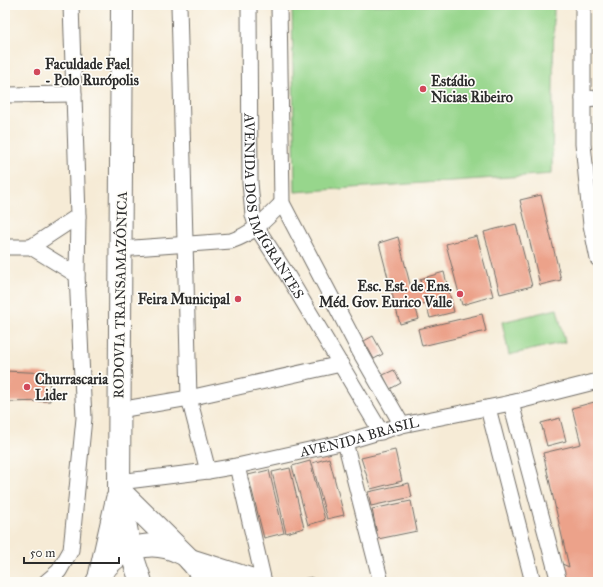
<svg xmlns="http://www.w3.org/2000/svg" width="603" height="587" font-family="'IM FELL Great Primer',serif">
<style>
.green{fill:#97d68c;stroke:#61805c}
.building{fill:#eca28a}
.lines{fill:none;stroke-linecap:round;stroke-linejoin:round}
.street-casing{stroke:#726e67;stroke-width:17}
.highway-casing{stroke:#726e67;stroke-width:24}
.street{stroke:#fff;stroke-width:15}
.highway{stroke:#fff;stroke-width:22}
.poi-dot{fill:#d1495b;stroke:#fdfcf7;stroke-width:1.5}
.labels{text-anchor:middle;stroke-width:3.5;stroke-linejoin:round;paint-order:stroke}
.poi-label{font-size:14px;font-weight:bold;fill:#2b2b2b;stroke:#fdfcf7;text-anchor:start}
.street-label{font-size:14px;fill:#2b2b2b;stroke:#fdfcf7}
</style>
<rect width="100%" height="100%" fill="#fdfcf7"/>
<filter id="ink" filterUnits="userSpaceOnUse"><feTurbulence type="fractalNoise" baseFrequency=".025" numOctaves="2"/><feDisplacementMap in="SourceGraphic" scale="8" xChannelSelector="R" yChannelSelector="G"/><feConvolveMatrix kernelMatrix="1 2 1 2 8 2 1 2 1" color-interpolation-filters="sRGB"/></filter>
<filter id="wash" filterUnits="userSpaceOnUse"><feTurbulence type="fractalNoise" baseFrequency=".012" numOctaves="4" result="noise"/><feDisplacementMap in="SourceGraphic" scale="16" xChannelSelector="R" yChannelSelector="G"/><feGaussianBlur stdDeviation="0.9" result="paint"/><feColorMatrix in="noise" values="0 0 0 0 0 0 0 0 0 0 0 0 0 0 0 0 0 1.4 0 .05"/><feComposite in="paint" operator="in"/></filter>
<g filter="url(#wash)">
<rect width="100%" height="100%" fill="#f6ebd6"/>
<!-- green -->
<g class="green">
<polygon points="292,5 554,5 552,174 295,192"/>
<polygon points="557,309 565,342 509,355 502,322"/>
</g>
<g id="blocks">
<!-- building -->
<g class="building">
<polygon points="541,195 561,280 540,285 520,200"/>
<polygon points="516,224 532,286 500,294 484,232"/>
<polygon points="477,236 493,296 462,305 446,244"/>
<polygon points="398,237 411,288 421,285 420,279 444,272 454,312 430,318 426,303 415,306 419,319 400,324 379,243"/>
<polygon points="482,314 486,331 422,346 418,329"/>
<polygon points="373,336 383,354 374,359 364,341"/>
<polygon points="394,370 401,383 390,389 383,375"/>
<polygon points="5,371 49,373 50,401 5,402"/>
<polygon points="598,401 598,582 566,582 560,563 569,567 543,453 581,444 572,408"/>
<polygon points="560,418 566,441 547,446 541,423"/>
<polygon points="395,450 402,481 371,489 361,458"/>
<polygon points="329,458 344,515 327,519 312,463"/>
<polygon points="310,461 325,520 308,525 292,466"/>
<polygon points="290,468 304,528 286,533 272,472"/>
<polygon points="269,470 284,533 264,538 248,475"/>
<polygon points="409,483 412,497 371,506 368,492"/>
<polygon points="411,501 417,531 378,539 372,509"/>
<polygon points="312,577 313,582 292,582 292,581"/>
</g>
</g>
</g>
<g filter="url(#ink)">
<use href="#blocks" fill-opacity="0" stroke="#726e67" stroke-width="1"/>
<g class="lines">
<defs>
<g id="street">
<polyline points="179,5 189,398 208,471"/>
<path id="s1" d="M249,5L250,183L253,215L257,228L286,273L381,432"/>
<polyline points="279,5 282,203 360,352 402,425"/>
<polyline points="583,5 583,144 591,225 598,259"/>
<polyline points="5,95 74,94"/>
<polyline points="583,99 598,98"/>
<polyline points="5,247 31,247 77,275"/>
<polyline points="31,247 78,216"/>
<path d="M120,249L231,241C254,233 265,220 282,203"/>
<polyline points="511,403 559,582"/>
<polyline points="488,408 533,582"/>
<polyline points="119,410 189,398 341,364"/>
<polyline points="345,442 381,582"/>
<polyline points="237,466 264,582"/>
<path id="s2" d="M119,482L208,471L237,466L345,442L402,425L511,403L598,381"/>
<polyline points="46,582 59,571 71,550 84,418 77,275 78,216 71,5"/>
</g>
<g id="highway">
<polyline points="122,5 119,490 130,549 141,582"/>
<polyline points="119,490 190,560 201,573 205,582"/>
<polyline points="190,560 259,582"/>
<polyline points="100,574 117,499"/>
<path d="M97,582C112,549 149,536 181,553"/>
</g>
</defs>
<!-- street casing -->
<use href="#street" class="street-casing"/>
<!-- highway casing -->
<use href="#highway" class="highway-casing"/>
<!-- street -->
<use href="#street" class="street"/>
<!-- highway -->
<use href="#highway" class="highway"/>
</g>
</g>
<!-- markers -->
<g class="poi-dot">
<circle cx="37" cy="72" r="4"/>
<circle cx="423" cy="89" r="4"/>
<circle cx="460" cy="294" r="4"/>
<circle cx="238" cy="299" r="4"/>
<circle cx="27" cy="387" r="4"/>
</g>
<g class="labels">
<!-- poi labels -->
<g class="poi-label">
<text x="45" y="69">Faculdade Fael<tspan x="45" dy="16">- Polo Rurópolis</tspan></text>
<text x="431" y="86">Estádio<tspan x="431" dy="16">Nicias Ribeiro</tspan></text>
<text x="452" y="291" text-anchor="end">Esc. Est. de Ens.<tspan x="452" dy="16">Méd. Gov. Eurico Valle</tspan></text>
<text x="230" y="304" text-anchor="end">Feira Municipal</text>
<text x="35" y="384">Churrascaria<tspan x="35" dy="16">Lider</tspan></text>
</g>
<!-- street labels -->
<g class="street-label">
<text dy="5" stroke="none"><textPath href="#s1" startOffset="207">AVENIDA DOS IMIGRANTES</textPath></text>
<text transform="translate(120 295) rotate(-89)" y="5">RODOVIA TRANSAMAZÔNICA</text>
<text dy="5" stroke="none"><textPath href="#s2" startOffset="245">AVENIDA BRASIL</textPath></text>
</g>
</g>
<!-- margin -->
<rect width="603" height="587" fill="none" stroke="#fdfcf7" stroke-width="20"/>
<!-- scale -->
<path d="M24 557v6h95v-6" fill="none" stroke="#2b2b2b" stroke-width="2"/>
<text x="30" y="557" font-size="12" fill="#2b2b2b" stroke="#fdfcf7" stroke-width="3" paint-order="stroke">50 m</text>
</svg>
